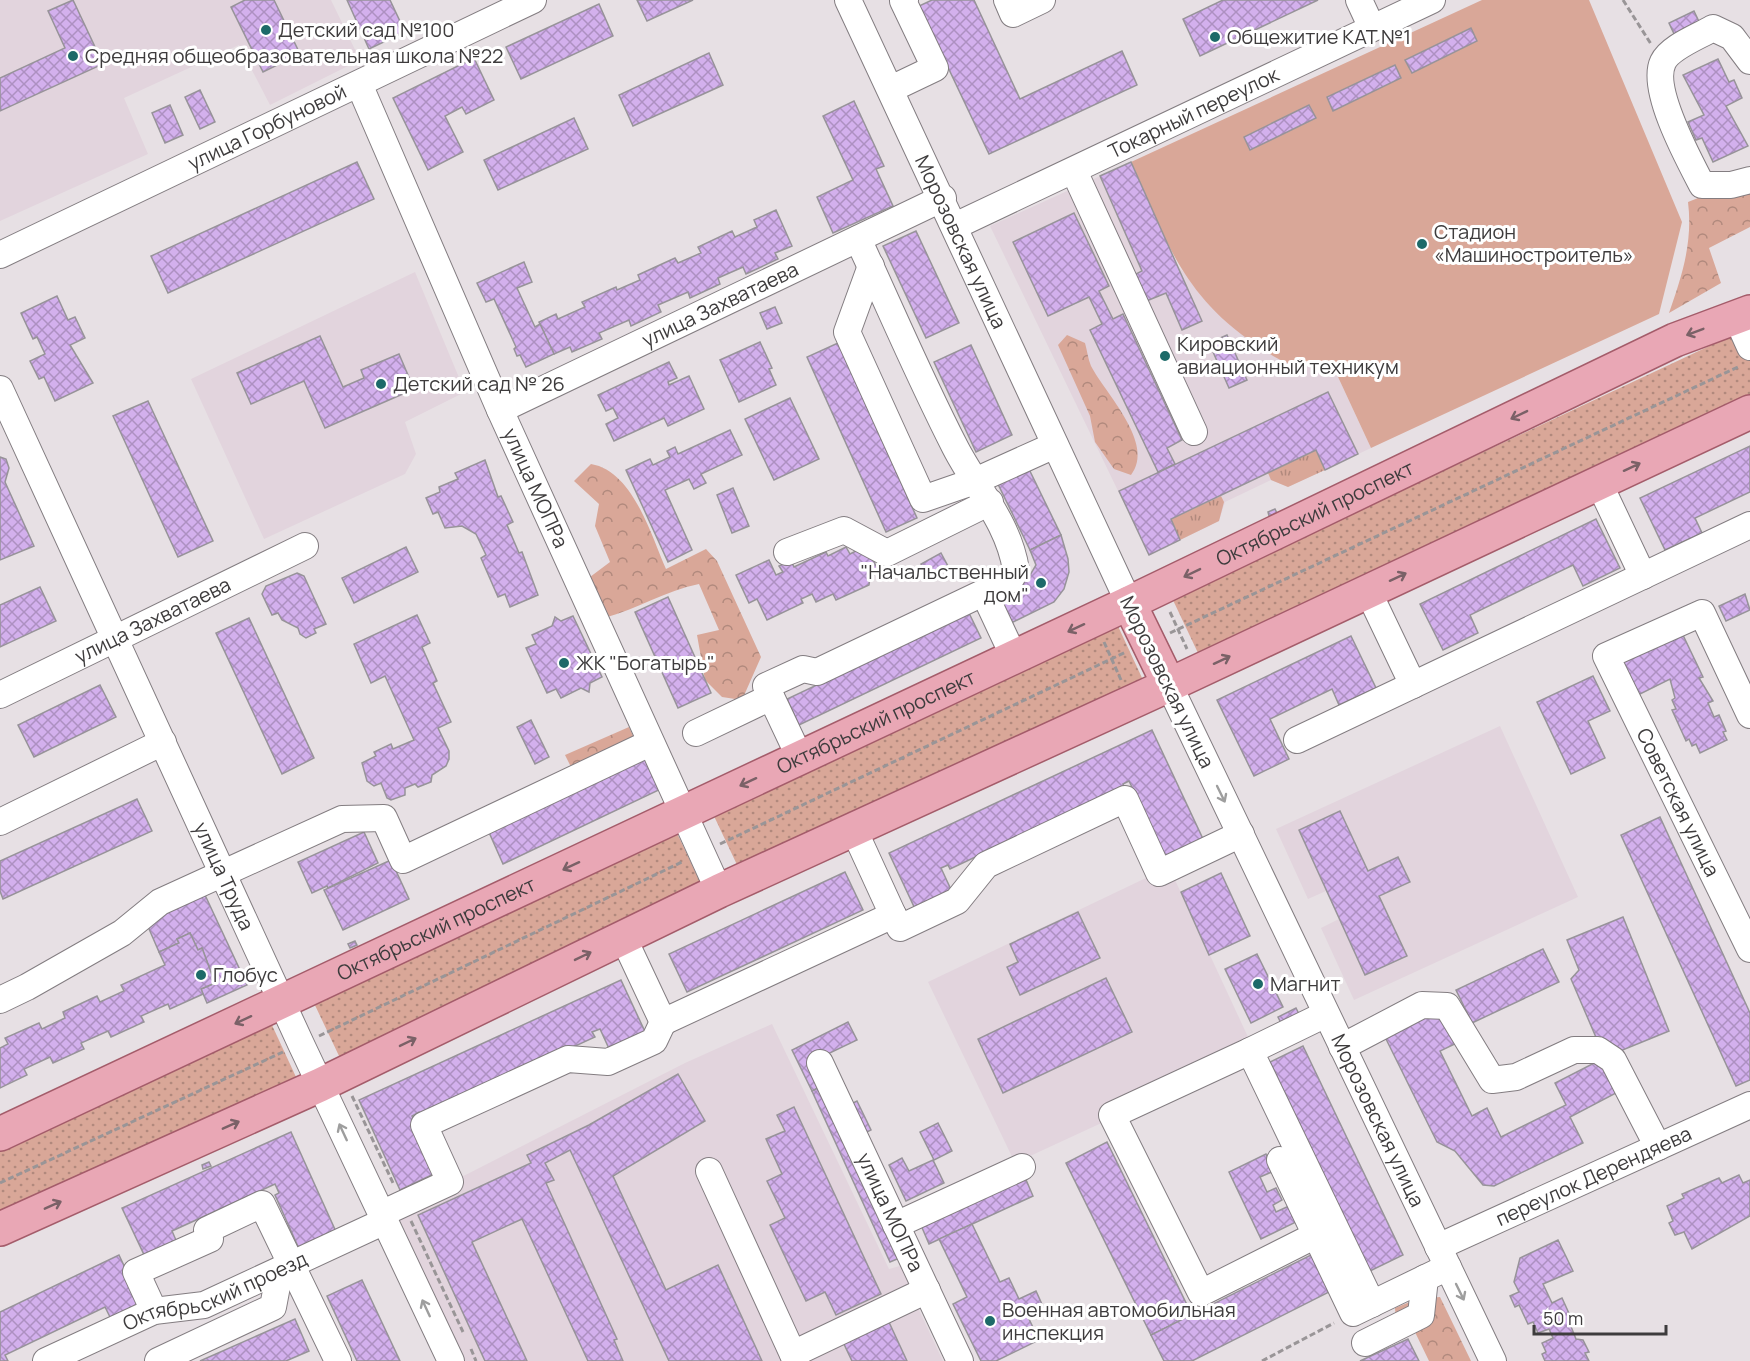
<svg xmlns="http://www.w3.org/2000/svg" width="1750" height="1361" font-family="Manrope,sans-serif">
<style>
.built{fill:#e2d4dd}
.grass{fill:url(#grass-tufts)}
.forest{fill:url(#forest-crowns)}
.park{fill:url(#park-dots)}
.garden{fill:#d9a798}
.building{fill:url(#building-cross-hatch);stroke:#979399;stroke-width:1.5}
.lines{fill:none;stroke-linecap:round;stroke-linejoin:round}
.minor-casing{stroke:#837d81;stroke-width:28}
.major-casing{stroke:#a45c6a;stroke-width:36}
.path{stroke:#999597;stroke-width:3;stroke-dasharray:6 3;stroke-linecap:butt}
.minor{stroke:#fff;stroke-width:26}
.major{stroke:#e9a7b5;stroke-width:33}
.oneway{stroke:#7a6167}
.oneway2{stroke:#9e9e9e}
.poi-dot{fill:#1d6a69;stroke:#fff;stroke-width:2}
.labels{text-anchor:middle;stroke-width:6;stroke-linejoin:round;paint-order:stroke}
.poi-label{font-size:20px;fill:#3e3c3d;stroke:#fff;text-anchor:start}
.street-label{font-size:20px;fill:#3e3c3d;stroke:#fff}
</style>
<defs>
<pattern id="grass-tufts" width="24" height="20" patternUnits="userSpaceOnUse" patternTransform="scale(1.5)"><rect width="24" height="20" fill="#d9a798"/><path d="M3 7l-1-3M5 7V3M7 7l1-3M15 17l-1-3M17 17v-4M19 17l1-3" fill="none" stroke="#b1897d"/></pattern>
<pattern id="forest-crowns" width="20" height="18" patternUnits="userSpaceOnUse" patternTransform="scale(1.5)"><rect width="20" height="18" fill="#d9a798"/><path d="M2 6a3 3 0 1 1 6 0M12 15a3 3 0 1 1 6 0" fill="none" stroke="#b1897d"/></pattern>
<pattern id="park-dots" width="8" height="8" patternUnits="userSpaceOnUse" patternTransform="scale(1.5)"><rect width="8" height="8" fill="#d9a798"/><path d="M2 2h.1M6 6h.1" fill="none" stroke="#b1897d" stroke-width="1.8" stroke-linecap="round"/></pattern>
<pattern id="building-cross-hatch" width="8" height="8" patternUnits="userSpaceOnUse" patternTransform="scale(1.5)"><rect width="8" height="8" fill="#d3b0ed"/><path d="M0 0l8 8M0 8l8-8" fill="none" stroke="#ad90c1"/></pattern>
</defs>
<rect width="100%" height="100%" fill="#e7e0e4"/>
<!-- built -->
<g class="built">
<polygon points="0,0 331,0 360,60 270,105 239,45 124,98 148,154 0,221"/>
<polygon points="1131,162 1178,267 1294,365 1332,364 1371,448 1288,487 1271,480 1225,502 1219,521 1149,555 990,226"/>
<polygon points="415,272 465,392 405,422 416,454 405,474 264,539 191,379"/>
<polygon points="1500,726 1578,897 1354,1000 1321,928 1339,919 1326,891 1308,899 1276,829"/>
<polygon points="1169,867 1255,1052 1015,1163 928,982"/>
<polygon points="772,1024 889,1269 907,1264 920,1292 919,1310 943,1361 460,1361 391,1213 685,1063"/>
</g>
<!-- grass -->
<g class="grass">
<polygon points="1316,450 1325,470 1288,487 1271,480 1268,473"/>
<polygon points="1221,496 1224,502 1219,521 1180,540 1171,519"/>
</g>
<!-- forest -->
<g class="forest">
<path d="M1741,189L1750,194V227L1709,248L1721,283L1669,313C1682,276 1693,242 1688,202L1713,192Z"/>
<path d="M1067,335L1085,343C1087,350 1088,359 1091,366C1105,393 1156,444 1131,475L1114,469L1095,442L1090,416L1058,345Z"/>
<path d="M591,464C633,471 651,535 666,569L706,549L717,561L761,657L742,700L722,697L705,680L697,635L719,630L699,584C665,591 637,609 604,618L590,577L610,562L595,526L599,504L574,481Z"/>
<polygon points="629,727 636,742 575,775 565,755"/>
<polygon points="1440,1297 1471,1361 1429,1361 1414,1330 1397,1334 1395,1308 1417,1299"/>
</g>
<!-- park -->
<g class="park">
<polygon points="1737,333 1750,360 1750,394 1198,653 1172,598"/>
<polygon points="1117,624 1143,680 739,869 713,814"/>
<polygon points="676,831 703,888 340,1058 313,1001"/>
<polygon points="271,1023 296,1077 0,1214 0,1149"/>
</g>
<!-- garden -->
<path class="garden" d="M1482,0H1589L1682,222L1659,314L1371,448L1332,364C1320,364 1307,367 1295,365C1282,363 1265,351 1255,344C1182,295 1165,238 1131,162Z"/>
<!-- building -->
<g class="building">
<polygon points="73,0 103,64 0,111 0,78 65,48 48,11"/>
<polygon points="245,0 274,0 300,54 263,72 231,7"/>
<polygon points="347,0 390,0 405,32 369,49"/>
<polygon points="637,0 693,0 647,21"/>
<polygon points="932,0 974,0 1020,99 1122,51 1137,85 989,154 919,6"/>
<polygon points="1223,0 1318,0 1200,56 1183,19"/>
<polygon points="599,4 613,36 521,79 506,47"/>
<polygon points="1694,11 1701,26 1676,38 1669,23"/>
<polygon points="1471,28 1477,41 1412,73 1405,60"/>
<polygon points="709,53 723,85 633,126 619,95"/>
<polygon points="474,58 494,100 466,114 462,107 445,116 463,152 428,170 393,98"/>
<polygon points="1718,59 1729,82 1734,80 1742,98 1726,106 1748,146 1713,162 1702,138 1696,140 1688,122 1704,115 1683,75"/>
<polygon points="1395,65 1401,78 1333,111 1327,97"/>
<polygon points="200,90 215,122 200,129 185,97"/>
<polygon points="854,101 884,166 876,169 893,206 833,233 817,197 853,180 823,116"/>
<polygon points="170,105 183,135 165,143 152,113"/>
<polygon points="1309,105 1316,118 1250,150 1244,137"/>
<polygon points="574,118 588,149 498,190 484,160"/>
<polygon points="357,162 374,199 168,293 151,256"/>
<polygon points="1131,162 1202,321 1182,330 1166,293 1144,302 1132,276 1142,271 1100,176"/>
<polygon points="776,210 792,246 775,253 778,259 746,274 743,267 718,278 720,284 690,298 688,292 658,305 661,312 631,326 629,320 599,333 602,339 572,352 570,347 554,354 539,322 556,314 558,319 585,307 582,302 616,287 617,290 640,280 638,275 675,258 678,263 701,253 698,247 732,231 735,237 757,227 754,220"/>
<polygon points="1074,213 1109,286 1099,291 1113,319 1123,314 1182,440 1167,448 1175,464 1158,472 1090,330 1102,324 1089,297 1048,316 1013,242"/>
<polygon points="916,231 959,323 926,338 883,246"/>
<polygon points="524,262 532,282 517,288 535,327 540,324 554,354 526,367 520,355 517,356 514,349 516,347 494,299 486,302 477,283"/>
<polygon points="57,296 68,320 75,317 85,338 70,345 93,383 55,401 44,377 39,379 30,361 45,354 37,337 33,339 21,313"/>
<polygon points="775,307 782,323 767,329 760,313"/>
<polygon points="1227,335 1247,380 1229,388 1209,343"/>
<polygon points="320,336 343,387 364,378 361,370 399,354 414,389 325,428 304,381 251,404 237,373"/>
<polygon points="760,342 772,368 769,369 776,385 739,402 720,360"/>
<polygon points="838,343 917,518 886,532 807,357"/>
<polygon points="971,345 1012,435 976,452 934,362"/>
<polygon points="669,362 677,378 668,382 669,385 689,376 704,409 668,426 664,418 614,441 606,424 618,418 613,408 606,411 598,395"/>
<polygon points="1328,392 1358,454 1325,470 1316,450 1171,519 1180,540 1149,555 1119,491"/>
<polygon points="790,398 819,459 774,480 745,419"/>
<polygon points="148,401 213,541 178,557 113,416"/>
<polygon points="730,430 742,455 701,474 706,483 694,489 689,479 665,490 692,550 668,562 626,470 650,459 653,465 670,457 667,451 675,447 678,454"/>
<polygon points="1750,446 1750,492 1695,518 1702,533 1665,550 1640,498"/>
<polygon points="0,457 6,459 9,468 5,482 34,546 0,560"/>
<polygon points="485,460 498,497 501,496 513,522 507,525 519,553 522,552 538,595 510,607 505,594 498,597 481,558 486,555 476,534 462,526 445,528 438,512 433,514 426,498 440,492 439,487 458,479 455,473"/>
<polygon points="1027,465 1061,535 1030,550 996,480"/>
<polygon points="733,488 749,526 732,533 717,495"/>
<polygon points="1275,509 1277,513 1269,516 1268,512"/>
<polygon points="1596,519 1620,568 1583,586 1573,565 1470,615 1478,633 1443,650 1420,604"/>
<polygon points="1061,535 1068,559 1069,572 1064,589 1054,602 1011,623 997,593 1029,577 1036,565 1030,550"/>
<polygon points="866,546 879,572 870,577 869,585 836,600 833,594 816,602 812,594 801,599 803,603 767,620 757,599 749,603 736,575 769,560 776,575 783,572 779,566 791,560 794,567 826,552 828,556 846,547 850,554"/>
<polygon points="406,547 418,572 354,603 342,578"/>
<polygon points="941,553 949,568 928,579 921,564"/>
<polygon points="297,573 304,576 326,624 314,629 316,633 306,638 300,634 298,628 282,620 278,613 272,615 262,594 266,586"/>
<polygon points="40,587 56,621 0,647 0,605"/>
<polygon points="1745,594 1750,610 1726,621 1719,606"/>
<polygon points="668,597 711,693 678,708 635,612"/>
<polygon points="969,613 981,638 799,725 787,699"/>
<polygon points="417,615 430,643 422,647 437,681 433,683 451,722 438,728 449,751 449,759 446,766 432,775 431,782 418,787 415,784 405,788 405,795 391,800 387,798 381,783 374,786 367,781 362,763 376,756 374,752 391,744 393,749 414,740 385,676 371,683 354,644"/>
<polygon points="573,616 602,677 590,683 589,692 581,688 561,698 556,689 547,693 526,648 536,644 532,635 552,626 555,617 561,621"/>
<polygon points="249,618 314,758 282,774 216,633"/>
<polygon points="1682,633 1703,677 1699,678 1713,701 1708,703 1714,717 1719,715 1726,731 1723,732 1727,740 1700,753 1696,744 1692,746 1689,739 1686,741 1672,710 1676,709 1672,700 1675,698 1670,679 1634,697 1618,663"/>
<polygon points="1351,636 1376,688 1339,705 1332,689 1270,719 1289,759 1254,776 1217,700"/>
<polygon points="1593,676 1610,711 1588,721 1605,758 1571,774 1537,702"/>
<polygon points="100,685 116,717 34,757 18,725"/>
<polygon points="531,720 549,757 535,764 517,727"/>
<polygon points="1152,730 1203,839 1165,857 1129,781 1123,784 1124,787 950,869 948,865 941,868 953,894 916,911 889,853"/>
<polygon points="647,755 663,788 503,864 488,830"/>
<polygon points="137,799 152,831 3,899 0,891 0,861"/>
<polygon points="1340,811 1368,871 1398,857 1410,882 1379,896 1407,956 1365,975 1299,830"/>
<polygon points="1660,817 1750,1013 1750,1080 1736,1086 1621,835"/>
<polygon points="364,832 378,863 328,888 327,886 312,893 298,862"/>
<polygon points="391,860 409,899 343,930 324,890"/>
<polygon points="845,872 863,910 687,992 669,954"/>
<polygon points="1221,873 1250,936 1209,955 1181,892"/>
<polygon points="205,895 247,985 207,1003 201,989 215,983 202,948 198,950 190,933 177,939 179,943 159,952 146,922"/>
<polygon points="1078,912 1100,958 1020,995 1007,967 1018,962 1010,944"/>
<polygon points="1623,917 1669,1031 1613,1054 1598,1042 1571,979 1579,970 1567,940"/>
<polygon points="190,933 198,950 202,948 215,983 201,989 203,994 170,1009 168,1004 141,1016 144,1022 111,1037 108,1031 81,1043 84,1049 53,1063 50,1057 24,1069 27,1075 0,1088 0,1048 8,1044 5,1038 39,1023 42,1029 65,1018 63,1012 97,996 100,1002 124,991 121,985 165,965 159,952 179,943 177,939"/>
<polygon points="355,941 357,945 350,948 348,944"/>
<polygon points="1543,949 1559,982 1472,1023 1456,990"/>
<polygon points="1257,954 1283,1007 1251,1023 1225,969"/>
<polygon points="1106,978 1132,1032 1003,1093 978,1039"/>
<polygon points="621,980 647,1036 611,1053 600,1029 592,1032 595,1037 421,1117 419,1112 412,1116 438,1172 400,1190 359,1100"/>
<polygon points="1296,1008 1301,1018 1283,1027 1278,1017"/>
<polygon points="1444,1010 1459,1042 1440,1051 1472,1116 1487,1108 1501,1137 1566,1105 1555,1083 1602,1059 1618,1092 1570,1117 1583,1143 1494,1186 1483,1185 1455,1151 1437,1142 1384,1035"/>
<polygon points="848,1022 857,1040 815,1060 826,1084 812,1091 792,1050"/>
<polygon points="1303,1046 1403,1255 1370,1271 1270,1062"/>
<polygon points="678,1074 705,1121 613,1176 666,1290 718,1265 762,1361 669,1361 570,1150 545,1163 554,1180 546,1183 617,1339 614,1340 623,1361 588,1361 522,1219 472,1242 527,1361 485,1361 418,1215 531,1163 527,1155 589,1125"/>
<polygon points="826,1084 904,1256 890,1262 812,1091"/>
<polygon points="857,1101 871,1130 863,1134 849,1105"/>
<polygon points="794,1107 881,1294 836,1315 825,1292 806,1301 770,1225 785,1218 767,1181 782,1174 766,1139 785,1131 777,1115"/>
<polygon points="938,1123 952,1151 934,1160 920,1132"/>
<polygon points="291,1132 337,1234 300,1251 275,1195 279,1193 275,1184 172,1231 179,1247 147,1261 122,1208"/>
<polygon points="1107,1142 1192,1315 1151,1335 1066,1163"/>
<polygon points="1266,1154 1274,1171 1260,1177 1267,1192 1276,1188 1282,1200 1273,1205 1276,1212 1289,1206 1296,1222 1261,1239 1229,1172"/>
<polygon points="902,1158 909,1171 933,1160 944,1183 906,1201 889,1165"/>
<polygon points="209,1162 211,1166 203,1169 202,1165"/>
<polygon points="1024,1175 1033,1196 929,1244 920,1223"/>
<polygon points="1739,1175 1743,1183 1750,1180 1750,1216 1692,1249 1684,1232 1675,1235 1669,1223 1673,1221 1667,1206 1684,1198 1682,1194 1719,1178 1722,1183"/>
<polygon points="972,1224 1000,1282 1009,1278 1019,1299 1036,1291 1045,1311 1029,1319 1039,1340 996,1361 981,1361 953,1304 967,1297 939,1239"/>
<polygon points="1558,1240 1573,1271 1543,1284 1552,1303 1562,1298 1572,1320 1570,1324 1576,1339 1583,1340 1589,1352 1585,1353 1589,1361 1545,1361 1542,1354 1546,1352 1542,1343 1553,1338 1549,1329 1538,1333 1533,1322 1528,1324 1519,1305 1515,1307 1510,1296 1519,1292 1514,1282 1520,1258"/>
<polygon points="1317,1252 1335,1289 1192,1361 1164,1361 1151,1335"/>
<polygon points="119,1255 142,1304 111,1319 105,1307 5,1355 8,1361 0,1361 0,1312"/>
<polygon points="362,1280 400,1361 357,1361 327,1296"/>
<polygon points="295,1319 309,1351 286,1361 200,1361"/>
<polygon points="888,1320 907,1361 852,1361 843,1342"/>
<polygon points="1408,1339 1419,1361 1360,1361"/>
</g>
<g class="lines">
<defs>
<g id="minor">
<path id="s1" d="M848,0L1129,603"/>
<polyline points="1007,0 1013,14 1042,0"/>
<polyline points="1359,0 1372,28"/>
<path d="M1750,61L1732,37L1713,28C1698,37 1670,47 1663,62C1650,89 1689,160 1702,185H1731L1750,180"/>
<path id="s2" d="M359,84L500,410L719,891"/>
<polyline points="891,89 935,68 903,1 905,0"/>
<polyline points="1074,171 1194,432"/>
<path id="s3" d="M955,226L1432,0"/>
<path id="s4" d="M0,255L533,0"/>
<polyline points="871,266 847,332 923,499 975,481 1055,445"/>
<polyline points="1736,316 1750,347"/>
<path id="s5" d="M0,389L301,1044L451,1361"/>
<path id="s6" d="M500,410L943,198"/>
<polyline points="1599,483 1643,576"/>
<polyline points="787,552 844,530 887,553 990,502"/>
<polyline points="1368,591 1413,685"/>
<polyline points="984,593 1014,657"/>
<path id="s7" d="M1169,685L1493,1361"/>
<path id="s8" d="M0,695L305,546"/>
<path id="s9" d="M1750,715L1702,613L1606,656L1750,949"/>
<polyline points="696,733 771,697"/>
<polyline points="1297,740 1750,525"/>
<path d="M800,758L766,686L803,669L817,672L1010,580L1016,570C1009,523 976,488 955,447C920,379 890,308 858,239"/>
<polyline points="0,822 163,742"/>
<polyline points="893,915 900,928 957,901 986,865 1125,799 1159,873 1241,834"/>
<polyline points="623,937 663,1022 893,915 854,830"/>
<polyline points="0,1000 27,987 122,933 160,902 342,819 384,818 403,860 650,743"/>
<polyline points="1326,1014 1250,1051 1372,1304"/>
<polyline points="1342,1047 1422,1005 1447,1006 1492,1080 1516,1077 1574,1050 1598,1050 1613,1060 1658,1147"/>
<polyline points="1250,1051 1112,1115 1201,1293 1316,1235"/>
<path id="s10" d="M820,1063L960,1361"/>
<polyline points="1280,1160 1353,1313 1448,1267"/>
<polyline points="709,1171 796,1361"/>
<polyline points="381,1214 450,1182 424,1125 568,1059 608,1062 654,1041 663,1022"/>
<polyline points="896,1225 1022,1167"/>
<path id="s11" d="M1438,1247L1750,1105"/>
<polyline points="154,1311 136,1272 210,1239 207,1230 262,1204 338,1361"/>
<polyline points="1365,1343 1421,1315 1425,1278"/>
<polyline points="793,1354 927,1290"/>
<path id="s12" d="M46,1361L154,1311L204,1305L385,1221"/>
<polyline points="158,1361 273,1307 280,1270"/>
</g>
<g id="major">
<polyline points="1129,603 1169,685"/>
<path id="s13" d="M0,1134L1129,603L1675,340L1750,312"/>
<polyline points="0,1229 320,1085 719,891 1169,685 1750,412"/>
</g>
</defs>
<!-- minor casing -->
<use href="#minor" class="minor-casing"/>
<!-- major casing -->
<use href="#major" class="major-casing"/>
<!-- path -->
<g class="path">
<polyline points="1623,0 1651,44"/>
<polyline points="1170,612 1187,649"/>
<polyline points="1170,633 1740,366"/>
<polyline points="1104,642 1121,680"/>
<polyline points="720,844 1126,652"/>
<polyline points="319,1036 684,861"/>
<polyline points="352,1096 394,1185"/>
<polyline points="0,1183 283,1052"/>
<polyline points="411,1221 463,1332"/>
<polyline points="471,1349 476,1361"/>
<polyline points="1262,1361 1334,1323"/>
</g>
<!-- minor -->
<use href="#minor" class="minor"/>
<!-- major -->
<use href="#major" class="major"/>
</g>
<!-- one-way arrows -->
<defs><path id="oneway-shaft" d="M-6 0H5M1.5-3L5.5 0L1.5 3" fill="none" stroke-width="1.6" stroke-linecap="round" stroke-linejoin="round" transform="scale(1.5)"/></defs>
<g class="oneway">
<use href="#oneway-shaft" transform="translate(1695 332) rotate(159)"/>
<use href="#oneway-shaft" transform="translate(1519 415) rotate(154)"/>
<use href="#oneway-shaft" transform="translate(1632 467) rotate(-25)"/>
<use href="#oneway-shaft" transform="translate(1192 573) rotate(154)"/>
<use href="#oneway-shaft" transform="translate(1398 577) rotate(-25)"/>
<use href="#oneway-shaft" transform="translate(1076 628) rotate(155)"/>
<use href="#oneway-shaft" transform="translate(1222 660) rotate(-25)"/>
<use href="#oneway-shaft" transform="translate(748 782) rotate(155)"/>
<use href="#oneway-shaft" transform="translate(571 866) rotate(155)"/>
<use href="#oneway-shaft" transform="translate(583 956) rotate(-26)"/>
<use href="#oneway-shaft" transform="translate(243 1020) rotate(155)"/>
<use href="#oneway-shaft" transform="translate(408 1042) rotate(-26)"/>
<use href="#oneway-shaft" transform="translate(231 1125) rotate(-24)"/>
<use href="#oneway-shaft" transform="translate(53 1205) rotate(-24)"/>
</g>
<g class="oneway2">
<use href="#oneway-shaft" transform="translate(1221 794) rotate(64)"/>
<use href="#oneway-shaft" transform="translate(343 1132) rotate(-115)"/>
<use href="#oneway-shaft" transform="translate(1460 1292) rotate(64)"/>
<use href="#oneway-shaft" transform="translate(426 1308) rotate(-115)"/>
</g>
<!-- markers -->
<g class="poi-dot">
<circle cx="266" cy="30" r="6"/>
<circle cx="1215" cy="37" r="6"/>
<circle cx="73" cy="56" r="6"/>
<circle cx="1422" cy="244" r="6"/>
<circle cx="1165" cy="356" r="6"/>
<circle cx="381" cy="384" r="6"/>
<circle cx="1041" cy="583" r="6"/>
<circle cx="564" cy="663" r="6"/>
<circle cx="201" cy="975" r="6"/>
<circle cx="1258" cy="984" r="6"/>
<circle cx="990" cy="1321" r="6"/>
</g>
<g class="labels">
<!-- poi labels -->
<g class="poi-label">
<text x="278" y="37">Детский сад №100</text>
<text x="1227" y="44">Общежитие КАТ №1</text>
<text x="85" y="63">Средняя общеобразовательная школа №22</text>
<text x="1434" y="239">Стадион<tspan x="1434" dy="23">«Машиностроитель»</tspan></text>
<text x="1177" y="351">Кировский<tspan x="1177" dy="23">авиационный техникум</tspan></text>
<text x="393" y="391">Детский сад № 26</text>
<text x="1029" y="579" text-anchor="end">"Начальственный<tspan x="1029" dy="23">дом"</tspan></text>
<text x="576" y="670">ЖК "Богатырь"</text>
<text x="213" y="982">Глобус</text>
<text x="1270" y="991">Магнит</text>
<text x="1002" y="1317">Военная автомобильная<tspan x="1002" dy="23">инспекция</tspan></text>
</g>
<!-- street labels -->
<g class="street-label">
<text dy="7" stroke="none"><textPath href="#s3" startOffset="264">Токарный переулок</textPath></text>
<text dy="7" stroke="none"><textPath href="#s4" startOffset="296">улица Горбуновой</textPath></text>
<text dy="7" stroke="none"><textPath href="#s1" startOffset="267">Морозовская улица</textPath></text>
<text dy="7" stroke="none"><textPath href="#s6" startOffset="244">улица Захватаева</textPath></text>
<text dy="7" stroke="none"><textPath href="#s2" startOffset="441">улица МОПРа</textPath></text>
<text dy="7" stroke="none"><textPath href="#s13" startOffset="1454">Октябрьский проспект</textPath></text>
<text dy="7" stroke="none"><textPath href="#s8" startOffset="170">улица Захватаева</textPath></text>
<text transform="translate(1167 682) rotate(64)" y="7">Морозовская улица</text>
<text dy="7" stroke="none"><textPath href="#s13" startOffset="968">Октябрьский проспект</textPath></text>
<text dy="7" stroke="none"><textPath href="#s9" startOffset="381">Советская улица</textPath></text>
<text dy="7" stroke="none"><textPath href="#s5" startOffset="536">улица Труда</textPath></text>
<text dy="7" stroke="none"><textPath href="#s13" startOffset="482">Октябрьский проспект</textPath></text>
<text dy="7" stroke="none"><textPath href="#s7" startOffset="483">Морозовская улица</textPath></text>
<text dy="7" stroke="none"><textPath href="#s11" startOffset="171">переулок Дерендяева</textPath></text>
<text dy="7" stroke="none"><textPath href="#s10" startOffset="165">улица МОПРа</textPath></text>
<text dy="7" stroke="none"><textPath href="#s12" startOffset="184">Октябрьский проезд</textPath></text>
</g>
</g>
<!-- scale -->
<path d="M1534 1325v9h132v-9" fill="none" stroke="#3e3c3d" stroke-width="3"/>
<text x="1543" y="1325" font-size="18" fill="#3e3c3d" stroke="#ffffff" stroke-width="4.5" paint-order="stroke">50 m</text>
</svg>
